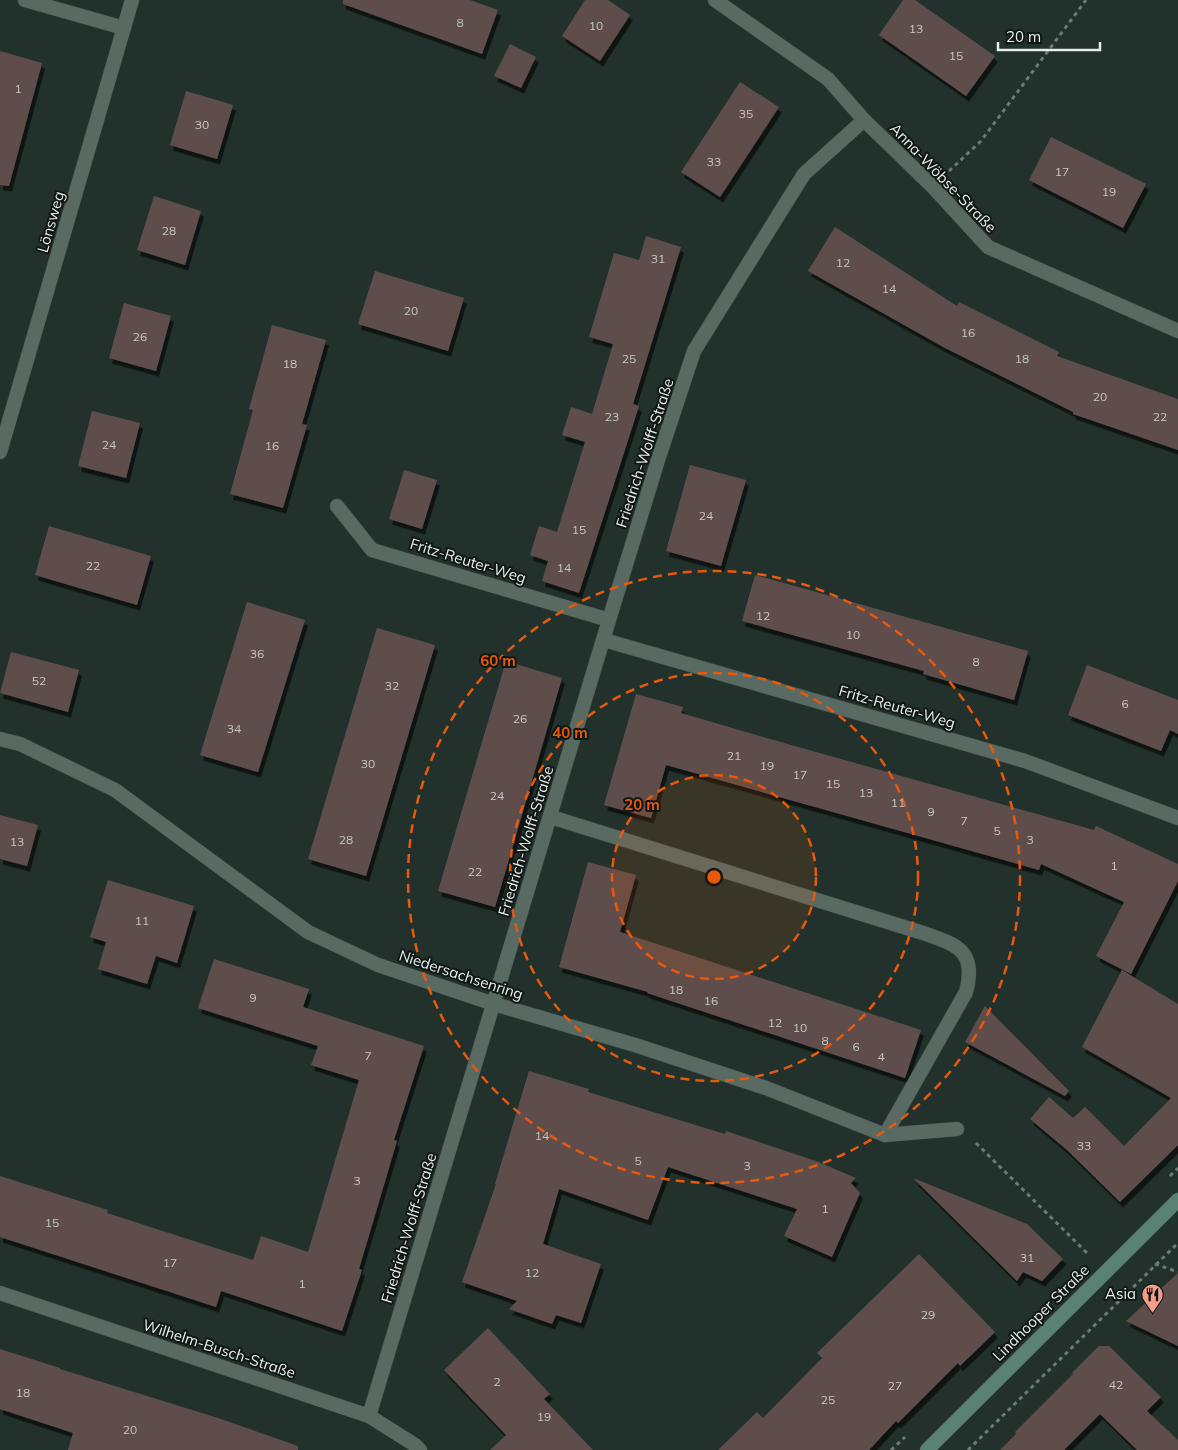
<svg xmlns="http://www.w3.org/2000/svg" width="1178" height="1450" font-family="Mulish,sans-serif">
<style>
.building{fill:#5e4e4b;filter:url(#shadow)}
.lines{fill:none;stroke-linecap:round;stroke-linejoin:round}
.service-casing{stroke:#404d48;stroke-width:15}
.minor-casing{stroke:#404d48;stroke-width:15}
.secondary-casing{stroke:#404d48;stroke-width:15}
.path{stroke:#6c7975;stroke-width:3;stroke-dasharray:4 4;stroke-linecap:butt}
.service{stroke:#596a63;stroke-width:14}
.minor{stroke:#596a63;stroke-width:14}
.secondary{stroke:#598174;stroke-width:14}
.ring{fill:none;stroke:#e8590c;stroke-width:2.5;stroke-dasharray:9 6}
.labels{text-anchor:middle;stroke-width:4;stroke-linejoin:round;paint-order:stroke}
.number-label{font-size:12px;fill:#c5c8c4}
.street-label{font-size:15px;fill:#e7f0ed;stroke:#111715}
.poi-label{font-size:15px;fill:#e7f0ed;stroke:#111715;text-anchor:end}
.centre{fill:#e8590c;stroke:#111715;stroke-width:2.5}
.ring-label{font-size:15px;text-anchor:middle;font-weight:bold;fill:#e8590c;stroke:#111715;stroke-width:4;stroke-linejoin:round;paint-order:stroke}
</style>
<defs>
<filter id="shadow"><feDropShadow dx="3" dy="5.5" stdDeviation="0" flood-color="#0009"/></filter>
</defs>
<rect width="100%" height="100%" fill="#22312c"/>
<!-- building -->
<g class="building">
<polygon points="343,0 470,0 498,10 482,54 343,4"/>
<polygon points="585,0 608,0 630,15 600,61 562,36"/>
<polygon points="903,0 915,0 995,56 966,96 879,35"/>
<polygon points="510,44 536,57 521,88 494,76"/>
<polygon points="0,51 42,63 9,186 0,185"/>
<polygon points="740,82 779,107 720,197 681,172"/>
<polygon points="186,91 233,105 217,159 170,145"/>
<polygon points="1051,137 1146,184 1123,228 1029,180"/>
<polygon points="154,196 201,211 185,265 137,250"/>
<polygon points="835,227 957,306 959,302 1059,352 1057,356 1178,399 1178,450 1073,414 1073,412 945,348 808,271"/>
<polygon points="646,236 681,247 633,404 639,406 579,593 542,581 548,561 530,555 539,526 557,532 585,442 562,435 571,407 592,414 613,344 589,337 614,253 639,260"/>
<polygon points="375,271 464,298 448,351 358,324"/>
<polygon points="124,303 171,316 156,371 109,358"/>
<polygon points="272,325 326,340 302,424 307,425 283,508 230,494 253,410 249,409"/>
<polygon points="92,411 140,423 126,478 78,466"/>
<polygon points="690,465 746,480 721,566 666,551"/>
<polygon points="404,470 437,480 422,529 389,519"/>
<polygon points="49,526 151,556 137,605 35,575"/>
<polygon points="755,575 1028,651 1014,700 923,674 924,671 742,621"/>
<polygon points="247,602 305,620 258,772 200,755"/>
<polygon points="377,628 435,645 366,876 308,859"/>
<polygon points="11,652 79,670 68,712 0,693"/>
<polygon points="506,661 562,678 495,907 438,891"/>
<polygon points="1087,665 1178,700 1178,734 1170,730 1161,751 1068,715"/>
<polygon points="636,694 683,707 681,713 791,745 1094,830 1096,826 1178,864 1178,881 1131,974 1096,956 1124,902 1041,864 1039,870 666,765 651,818 604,805"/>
<polygon points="0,815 38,825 27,866 0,859"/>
<polygon points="588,862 636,875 620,932 921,1030 905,1078 647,993 648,992 559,967"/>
<polygon points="108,880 194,906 177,963 156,956 147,984 98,969 106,942 90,937"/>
<polygon points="214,959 309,989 303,1007 424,1046 394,1140 397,1141 359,1269 362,1270 342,1331 221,1291 216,1307 0,1237 0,1176 108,1210 107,1213 253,1260 261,1236 308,1252 359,1080 311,1065 318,1046 198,1008"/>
<polygon points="1122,970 1178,1004 1178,1145 1120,1202 1067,1150 1030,1119 1049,1097 1073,1118 1085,1107 1124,1146 1171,1098 1082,1047"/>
<polygon points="985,1006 1069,1091 1065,1096 965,1042"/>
<polygon points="529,1071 589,1089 588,1092 725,1134 726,1131 816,1161 856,1178 851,1183 860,1193 832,1257 784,1236 797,1209 668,1167 648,1220 559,1189 543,1244 601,1264 581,1323 556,1315 552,1324 509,1309 517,1301 462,1282 496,1184 495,1184"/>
<polygon points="913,1178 1027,1224 1063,1259 1042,1281 1023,1272 1017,1281"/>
<polygon points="919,1254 995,1332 960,1366 958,1363 898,1423 896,1421 869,1450 718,1450 757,1412 763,1418 822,1358 817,1353"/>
<polygon points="1178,1273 1178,1346 1126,1321"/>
<polygon points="488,1328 550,1394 544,1399 593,1450 490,1450 506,1435 444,1370"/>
<polygon points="1099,1346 1109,1346 1161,1397 1147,1411 1178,1440 1178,1450 1137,1450 1100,1414 1064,1450 1000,1450 1016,1434 1015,1432 1073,1374 1072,1373"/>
<polygon points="0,1349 60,1368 60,1369 218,1418 298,1446 298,1450 68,1450 73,1433 0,1409"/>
</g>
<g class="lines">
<defs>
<path id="service" d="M551,817L923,933C957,945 977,950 966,992L885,1135"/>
<g id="minor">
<polyline points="25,0 124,28"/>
<polyline points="715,0 828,79 864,120 933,187 988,247 1178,331"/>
<polyline points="0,452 132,0"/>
<polyline points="337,506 372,550 609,620"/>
<polyline points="604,640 1025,761 1178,818"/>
<polyline points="0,739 20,744 115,790 308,932 378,965 494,1004 635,1045 766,1088 885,1135 957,1129"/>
<polyline points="0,1293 369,1416 415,1445 420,1450"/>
<polyline points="369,1416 609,620 658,460 694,351 804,174 864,120"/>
</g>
<polyline id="secondary" points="927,1450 1178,1200"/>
</defs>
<!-- service casing -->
<use href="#service" class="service-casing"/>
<!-- minor casing -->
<use href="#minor" class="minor-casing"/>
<!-- secondary casing -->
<use href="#secondary" class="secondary-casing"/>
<!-- path -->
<g class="path">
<polyline points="949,171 981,141 1086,0"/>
<polyline points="976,1143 1089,1255"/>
<polyline points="1170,1176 1178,1168"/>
<polyline points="1155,1264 1178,1272"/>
<polyline points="891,1450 905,1437"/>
<polyline points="968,1450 1178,1243"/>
</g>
<!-- service -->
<use href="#service" class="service"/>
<!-- minor -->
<use href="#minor" class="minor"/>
<!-- secondary -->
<use href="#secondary" class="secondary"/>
</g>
<!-- distance rings -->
<circle cx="714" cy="877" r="102" fill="#e8590c" fill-opacity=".12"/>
<g class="ring">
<circle cx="714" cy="877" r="102"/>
<circle cx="714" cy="877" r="204"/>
<circle cx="714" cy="877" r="306"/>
</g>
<!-- icons -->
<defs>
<symbol id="restaurant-pin" viewBox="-11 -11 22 30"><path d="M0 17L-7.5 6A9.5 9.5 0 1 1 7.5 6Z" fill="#f49e89" stroke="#111715"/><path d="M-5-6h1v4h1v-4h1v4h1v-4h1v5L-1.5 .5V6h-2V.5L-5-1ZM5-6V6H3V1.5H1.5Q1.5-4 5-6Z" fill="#111"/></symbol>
</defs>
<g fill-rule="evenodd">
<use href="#restaurant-pin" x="1140" y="1282" width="25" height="34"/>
</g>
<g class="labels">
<!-- number labels -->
<g class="number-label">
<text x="460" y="27">8</text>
<text x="596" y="30">10</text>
<text x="916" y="33">13</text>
<text x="956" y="60">15</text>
<text x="18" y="93">1</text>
<text x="746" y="118">35</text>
<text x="202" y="129">30</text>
<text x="714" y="166">33</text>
<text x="1062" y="176">17</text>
<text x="1109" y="196">19</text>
<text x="169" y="235">28</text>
<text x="658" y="263">31</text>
<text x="843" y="267">12</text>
<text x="889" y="293">14</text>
<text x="411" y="315">20</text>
<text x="968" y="337">16</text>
<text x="140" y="341">26</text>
<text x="629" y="363">25</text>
<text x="1022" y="363">18</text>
<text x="290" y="368">18</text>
<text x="1100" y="401">20</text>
<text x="612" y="421">23</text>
<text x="1160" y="421">22</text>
<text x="109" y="449">24</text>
<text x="272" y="450">16</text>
<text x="706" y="520">24</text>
<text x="579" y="534">15</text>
<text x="93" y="570">22</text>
<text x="564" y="572">14</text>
<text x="763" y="620">12</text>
<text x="853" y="639">10</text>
<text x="257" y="658">36</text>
<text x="976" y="666">8</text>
<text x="39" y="685">52</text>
<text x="392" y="690">32</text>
<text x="1125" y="708">6</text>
<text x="520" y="723">26</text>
<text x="234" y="733">34</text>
<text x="734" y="760">21</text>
<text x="368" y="768">30</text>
<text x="767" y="770">19</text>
<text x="800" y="779">17</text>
<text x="833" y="788">15</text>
<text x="866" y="797">13</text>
<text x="497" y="800">24</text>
<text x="898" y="807">11</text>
<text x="931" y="816">9</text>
<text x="964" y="825">7</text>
<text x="997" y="835">5</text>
<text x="346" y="844">28</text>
<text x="1030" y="844">3</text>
<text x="17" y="846">13</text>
<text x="1114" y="870">1</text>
<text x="475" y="876">22</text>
<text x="142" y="925">11</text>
<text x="676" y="994">18</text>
<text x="253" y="1002">9</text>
<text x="711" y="1005">16</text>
<text x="775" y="1027">12</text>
<text x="800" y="1032">10</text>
<text x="825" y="1045">8</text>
<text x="856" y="1051">6</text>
<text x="368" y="1060">7</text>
<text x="881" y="1061">4</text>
<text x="542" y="1140">14</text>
<text x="1084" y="1150">33</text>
<text x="638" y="1165">5</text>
<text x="747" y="1170">3</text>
<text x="357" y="1185">3</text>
<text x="825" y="1213">1</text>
<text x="52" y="1227">15</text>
<text x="1027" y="1262">31</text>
<text x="170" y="1267">17</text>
<text x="532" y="1277">12</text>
<text x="302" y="1288">1</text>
<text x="928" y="1319">29</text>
<text x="497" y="1386">2</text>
<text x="1116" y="1389">42</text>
<text x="895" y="1390">27</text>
<text x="23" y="1397">18</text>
<text x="828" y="1404">25</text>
<text x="544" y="1421">19</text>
<text x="130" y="1434">20</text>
</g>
<!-- street labels -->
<g class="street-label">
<text transform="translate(943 178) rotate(46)" y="5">Anna-Wöbse-Straße</text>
<text transform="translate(51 222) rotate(-74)" y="5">Lönsweg</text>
<text transform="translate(645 453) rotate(-72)" y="5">Friedrich-Wolff-Straße</text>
<text transform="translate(468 561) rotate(17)" y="5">Fritz-Reuter-Weg</text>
<text transform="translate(897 707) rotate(16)" y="5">Fritz-Reuter-Weg</text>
<text transform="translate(526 841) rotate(-73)" y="5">Friedrich-Wolff-Straße</text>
<text transform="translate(461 975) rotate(18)" y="5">Niedersachsenring</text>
<text transform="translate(409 1228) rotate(-73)" y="5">Friedrich-Wolff-Straße</text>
<text transform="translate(1041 1313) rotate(-45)" y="5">Lindhooper Straße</text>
<text transform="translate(219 1349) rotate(18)" y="5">Wilhelm-Busch-Straße</text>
</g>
<!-- poi labels -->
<g class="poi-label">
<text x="1136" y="1299">Asia</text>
</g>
</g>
<circle cx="714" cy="877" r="8" class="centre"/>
<g class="ring-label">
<text x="498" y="666">60 m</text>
<text x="570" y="738">40 m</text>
<text x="642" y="810">20 m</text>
</g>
<!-- scale -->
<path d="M998 42v8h102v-8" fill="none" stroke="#e7f0ed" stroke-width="2.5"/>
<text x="1006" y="42" font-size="15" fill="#e7f0ed" stroke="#111715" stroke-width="4" paint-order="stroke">20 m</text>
</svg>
